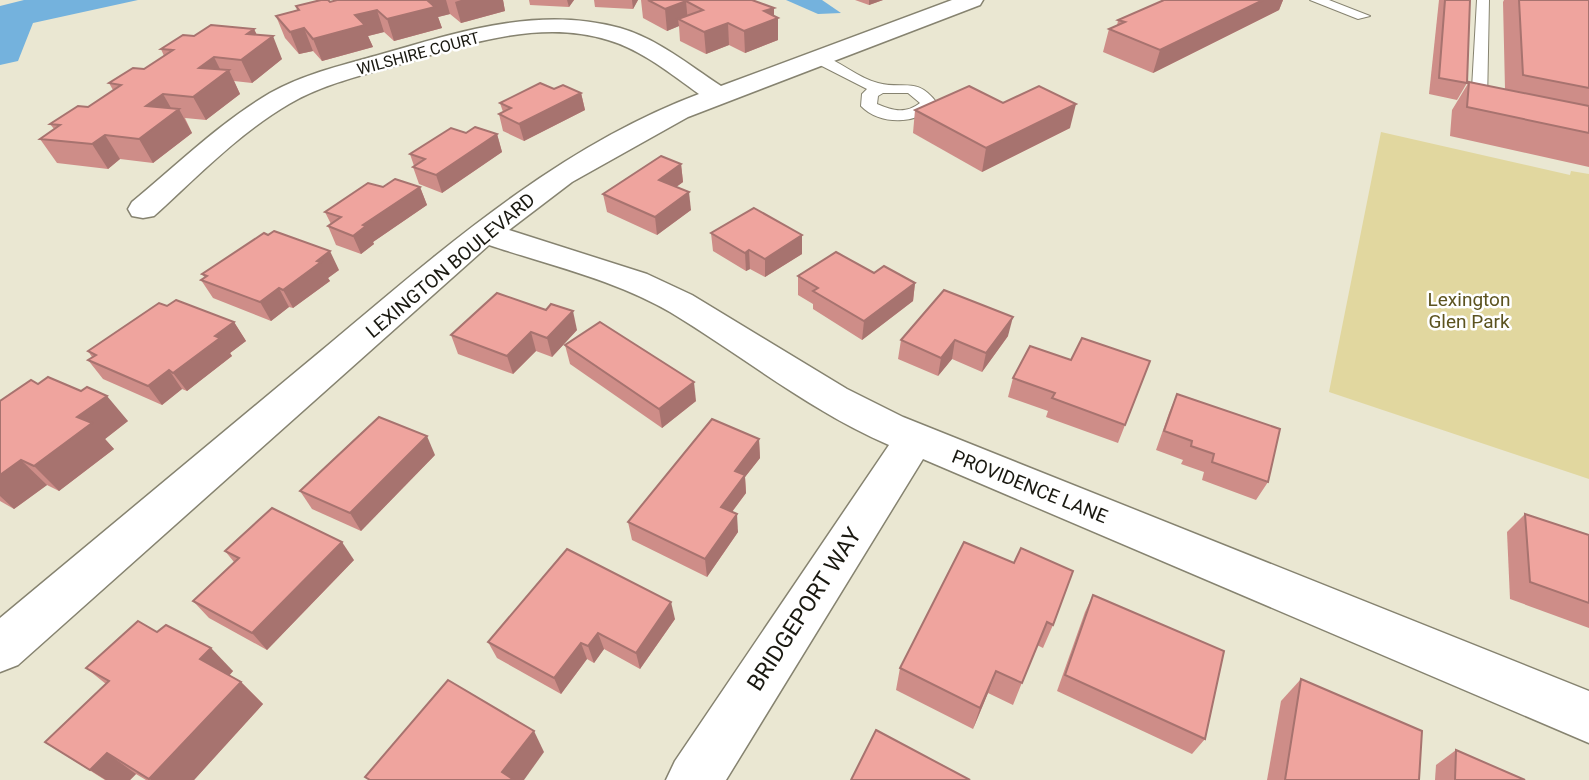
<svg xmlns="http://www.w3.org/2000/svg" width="1589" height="780" font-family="Roboto,sans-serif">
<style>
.green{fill:#e1d79f}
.water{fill:#74b2dd}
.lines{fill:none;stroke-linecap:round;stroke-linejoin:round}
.service-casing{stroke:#868370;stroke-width:2}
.minor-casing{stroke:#868370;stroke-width:3}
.service{fill:#fff;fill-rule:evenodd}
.minor{fill:#fff;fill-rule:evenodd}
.wall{fill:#ce8d88}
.shaded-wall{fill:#a7736f}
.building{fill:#efa49e;stroke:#a7736f;stroke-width:2}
.labels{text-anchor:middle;stroke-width:5;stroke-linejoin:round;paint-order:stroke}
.far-street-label{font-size:16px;fill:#1a1911;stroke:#fff}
.street-label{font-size:19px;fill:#1a1911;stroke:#fff}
.park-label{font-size:19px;fill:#5c531f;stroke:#fff}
.near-street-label{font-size:23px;fill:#1a1911;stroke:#fff}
</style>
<rect width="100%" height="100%" fill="#eae7d2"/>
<!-- green -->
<polygon class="green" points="1381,132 1570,175 1571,171 1589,174 1589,479 1329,392"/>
<!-- water -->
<g class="water">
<polygon points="24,0 138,0 33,23 18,61 0,65 0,6"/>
<polygon points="786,0 822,0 841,13 818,14"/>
</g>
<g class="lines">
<defs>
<g id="service">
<polygon points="1310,0 1329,0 1370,16 1358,19"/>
<polygon points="1477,0 1489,0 1487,103 1497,108 1489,113 1471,106"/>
<path d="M819,55C840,60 857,78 878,83C904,90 917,76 937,103C920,125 880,126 861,106L862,94L867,89L814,62L812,59ZM883,93H908L920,103C906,114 893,111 877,104L878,96Z"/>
</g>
<path id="minor" d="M952,0H983L980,5L688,117L572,182L509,230L647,274L692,295L847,389L903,417L1589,691V743L923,459L726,780H666L675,761L889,445C810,411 743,356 670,312C615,280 549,265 489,245L18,665L0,672V618C107,529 214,440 321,351C437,254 555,148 699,94C671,74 642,50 608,40C538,18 461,46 394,66C359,76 321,85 289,104C239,133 197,177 154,216L143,218L132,216L128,209L132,202C177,165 219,123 270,93C302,75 339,66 375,56C455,33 537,5 620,28C658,39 689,65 721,86Z"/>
</defs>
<!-- service casing -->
<use href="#service" class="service-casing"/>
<!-- minor casing -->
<use href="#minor" class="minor-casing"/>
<!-- service -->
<use href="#service" class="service"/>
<!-- minor -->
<use href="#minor" class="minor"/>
</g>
<!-- wall -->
<g class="wall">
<polygon points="337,0 503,0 505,11 461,23 450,14 438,17 442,28 394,41 384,32 368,36 373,47 322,61 313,51 299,54 285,38 276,16 297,10 296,6 330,2"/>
<polygon points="529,0 574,0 569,7 530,5"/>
<polygon points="594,0 638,0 633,9 595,7"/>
<polygon points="641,0 752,0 774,8 774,16 778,18 778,40 745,53 729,45 706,54 680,41 679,26 667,31 643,18"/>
<polygon points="855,0 883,0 869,5"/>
<polygon points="1164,0 1283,0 1279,10 1153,73 1103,52 1109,29 1117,26 1118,20"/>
<polygon points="1439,0 1470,0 1467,83 1457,100 1429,94"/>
<polygon points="1504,0 1589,0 1589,167 1450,136 1452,110 1469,82 1505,89 1503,2"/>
<polygon points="254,29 257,35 282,59 252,83 234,81 240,94 206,120 185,118 192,133 153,163 120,159 108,169 57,163 40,139 54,129 50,124 88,107 113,90 109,83 144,69 164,56 161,49 194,36"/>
<polygon points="554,89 581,93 585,110 524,141 503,131 499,114 503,112 500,103"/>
<polygon points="1003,103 1070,128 982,172 913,133 915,110"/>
<polygon points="466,133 497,134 502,152 442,193 419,184 413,167 414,166 410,154"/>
<polygon points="681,164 683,182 676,187 691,210 657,235 607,212 603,194"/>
<polygon points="383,187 420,187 427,205 373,242 374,244 361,254 336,245 328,226 331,224 325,212"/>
<polygon points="711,233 802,254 765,277 750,269 746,271 713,251"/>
<polygon points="339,270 328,278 330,281 293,308 289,307 271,321 213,298 201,280 205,278 202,274"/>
<polygon points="874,273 915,283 913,301 862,340 813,309 813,304 798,295 798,276"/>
<polygon points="167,306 234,322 246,341 230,353 232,356 187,391 182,389 162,405 103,379 88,360 92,357 88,351"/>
<polygon points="577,330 552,357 536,351 513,374 458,354 451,335"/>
<polygon points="1008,336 982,372 952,359 938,376 898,359 901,340"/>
<polygon points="565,345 696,401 662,428 570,364"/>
<polygon points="1071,360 1150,361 1118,443 1046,417 1048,411 1008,397 1013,378"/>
<polygon points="1177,394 1268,482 1256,500 1202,480 1204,472 1181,464 1183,460 1156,450 1169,413"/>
<polygon points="0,401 128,421 105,439 114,449 59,491 47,485 14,509 0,501"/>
<polygon points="759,439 760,458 745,477 746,493 732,512 738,532 707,577 632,540 628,522"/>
<polygon points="435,455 361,531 312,509 300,491"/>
<polygon points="1525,514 1589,535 1589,628 1510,599 1507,532"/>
<polygon points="964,542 1053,625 1043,648 1037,645 1013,705 988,693 973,729 896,690 900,668"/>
<polygon points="225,551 354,560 267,650 209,618 193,601 234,562"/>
<polygon points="1093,595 1205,739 1192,754 1057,691 1085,612"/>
<polygon points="675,619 640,669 604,649 594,663 587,659 561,694 497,658 488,642"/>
<polygon points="157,632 233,671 229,675 241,682 263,704 194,780 146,780 136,774 130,780 105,780 45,742 106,684 86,668"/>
<polygon points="1301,679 1419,780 1267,780 1281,701"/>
<polygon points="1456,750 1525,780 1435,780 1436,765"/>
</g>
<!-- shaded-wall -->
<g class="shaded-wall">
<polygon points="425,0 446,0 450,14 438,17 442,28 394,41 387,19"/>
<polygon points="461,0 503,0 505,11 461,23 455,2"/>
<polygon points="567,0 574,0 569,7"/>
<polygon points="632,0 638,0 633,9"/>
<polygon points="869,0 883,0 869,5"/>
<polygon points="1263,0 1283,0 1279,10 1153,73 1160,50"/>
<polygon points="686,1 688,23 678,19 679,26 667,31 665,9"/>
<polygon points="774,8 774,19 778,18 778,40 745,53 744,31 764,11"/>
<polygon points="377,10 384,32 368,36 373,47 322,61 313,39 355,15"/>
<polygon points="728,23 729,45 706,54 704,32"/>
<polygon points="304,28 313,51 299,54 290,32"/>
<polygon points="254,29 261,44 273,36 282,59 252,83 241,60 247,34"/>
<polygon points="214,57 223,75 229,70 240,94 206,120 193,97 199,68"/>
<polygon points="581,93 585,110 524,141 519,124"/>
<polygon points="163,94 174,113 179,109 192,133 153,163 139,139 146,106"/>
<polygon points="1076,104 1070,128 982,172 986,148"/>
<polygon points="497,134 502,152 442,193 436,175"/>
<polygon points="105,135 120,159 108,169 92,144"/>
<polygon points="681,164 683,182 661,198 659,180"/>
<polygon points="420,187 427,205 373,242 374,244 361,254 353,236 363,225"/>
<polygon points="689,192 691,210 657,235 655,217"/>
<polygon points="802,235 802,254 765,277 765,259"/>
<polygon points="749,250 750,269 746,271 745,253"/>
<polygon points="330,251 339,270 328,278 330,281 293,308 283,290 317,261"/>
<polygon points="915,283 913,301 862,340 864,321"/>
<polygon points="279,288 289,307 271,321 260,302"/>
<polygon points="573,311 577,330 552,357 547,338"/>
<polygon points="1013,317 1008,336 982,372 986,353"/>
<polygon points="234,322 246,341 230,353 232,356 187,391 173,373 215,336"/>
<polygon points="531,332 536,351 513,374 507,356"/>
<polygon points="955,340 952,359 938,376 941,358"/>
<polygon points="169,370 182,389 162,405 148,386"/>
<polygon points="694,382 696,401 662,428 659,409"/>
<polygon points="107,396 128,421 105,439 114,449 59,491 34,466 77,417"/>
<polygon points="427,436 435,455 361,531 350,513"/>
<polygon points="759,439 760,458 745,477 746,493 722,525 721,507 735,471"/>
<polygon points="21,460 47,485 14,509 0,496 0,475"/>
<polygon points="737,514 738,532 707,577 705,559"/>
<polygon points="342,542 354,560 267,650 252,633"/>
<polygon points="671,602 675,619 640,669 636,653"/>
<polygon points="598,633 604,649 594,663 588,646"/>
<polygon points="581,643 587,659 561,694 554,678"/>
<polygon points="211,648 233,671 224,682 200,659"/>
<polygon points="996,671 988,693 973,729 980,708"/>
<polygon points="241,682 263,704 194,780 151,780 149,779"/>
<polygon points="534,731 544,752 524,780 508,780 502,772"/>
<polygon points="107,753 136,774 130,780 106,780 90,770"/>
</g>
<!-- building -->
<g class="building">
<polygon points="321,0 328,0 330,2 337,0 427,0 435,7 387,19 377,10 355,15 365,25 313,39 304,28 290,32 276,16 299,10 296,6"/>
<polygon points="648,0 752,0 774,8 764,11 778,18 744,31 728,23 704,32 678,19 703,10 686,1 665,9"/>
<polygon points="1164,0 1263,0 1160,50 1109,29 1125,22 1118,20"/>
<polygon points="1445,0 1470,0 1467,83 1439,78"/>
<polygon points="1519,0 1589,0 1589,88 1523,75"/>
<polygon points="211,25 254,29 247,34 273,36 241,60 214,57 199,68 229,70 193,97 163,94 146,106 179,109 139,139 105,135 92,144 40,139 60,125 50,124 78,106 88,107 121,85 109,83 133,68 144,69 173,50 161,49 183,35 194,36"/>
<polygon points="1469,82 1589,106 1589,133 1467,107"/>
<polygon points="540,83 554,89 563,85 581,93 519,124 499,114 511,108 500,103"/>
<polygon points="969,86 1003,103 1039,86 1076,104 986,148 915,110"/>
<polygon points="475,127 497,134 436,175 413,167 425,159 410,154 451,128 466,133"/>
<polygon points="661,156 681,164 659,180 689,192 655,217 603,194"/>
<polygon points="395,179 420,187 363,225 366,226 353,236 328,226 341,217 325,212 368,183 383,187"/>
<polygon points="754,208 802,235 765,259 749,250 745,253 711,233"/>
<polygon points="274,231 330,251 317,261 321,262 283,290 279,288 260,302 201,280 207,276 202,274 264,233 268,235"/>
<polygon points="836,252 874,273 884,266 915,283 864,321 813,291 818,288 798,276"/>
<polygon points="944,290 1013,317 986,353 955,340 941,358 901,340"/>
<polygon points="497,293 546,310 551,304 573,311 547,338 531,332 507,356 451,335"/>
<polygon points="176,300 234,322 215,336 220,338 173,373 169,370 148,386 88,360 96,355 88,351 159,303 167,306"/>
<polygon points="600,322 694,382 659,409 565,345"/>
<polygon points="1082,338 1150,361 1125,425 1052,398 1055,393 1013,378 1030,346 1071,360"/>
<polygon points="48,377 81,391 87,387 107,396 77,417 92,423 34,466 21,460 0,475 0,401 31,380 38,384"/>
<polygon points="1177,394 1280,429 1268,482 1212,462 1214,454 1191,446 1192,441 1164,431"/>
<polygon points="379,417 427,436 350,513 300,491"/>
<polygon points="712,419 759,439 735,471 745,475 721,507 737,514 705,559 628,522"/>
<polygon points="272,508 342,542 252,633 193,601 239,558 225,551"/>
<polygon points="1525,514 1589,535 1589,603 1530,582"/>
<polygon points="964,542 1014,563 1021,548 1073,571 1053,625 1047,622 1022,683 996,671 980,708 900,668"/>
<polygon points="567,549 671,602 636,653 598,633 588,646 581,643 554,678 488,642"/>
<polygon points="1093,595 1224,651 1205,739 1065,675"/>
<polygon points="138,621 157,632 166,625 211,648 200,659 241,682 149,779 107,753 90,770 45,742 109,681 86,668"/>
<polygon points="1301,679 1422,731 1419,780 1285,780"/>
<polygon points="448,680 534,731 502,772 514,780 370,780 365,777"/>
<polygon points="876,730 970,780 851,780"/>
<polygon points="1456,750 1525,780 1455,780"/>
</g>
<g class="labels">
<!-- far-street labels -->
<g class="far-street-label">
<text transform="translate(418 53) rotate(-15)" y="6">WILSHIRE COURT</text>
</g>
<!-- street labels -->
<g class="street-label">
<text transform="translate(450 265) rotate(-40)" y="7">LEXINGTON BOULEVARD</text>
<text transform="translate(1030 486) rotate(22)" y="7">PROVIDENCE LANE</text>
</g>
<!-- park labels -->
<g class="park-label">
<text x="1469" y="306">Lexington<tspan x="1469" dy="22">Glen Park</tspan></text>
</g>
<!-- near-street labels -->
<g class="near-street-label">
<text transform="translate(804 609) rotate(-57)" y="8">BRIDGEPORT WAY</text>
</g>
</g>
</svg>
